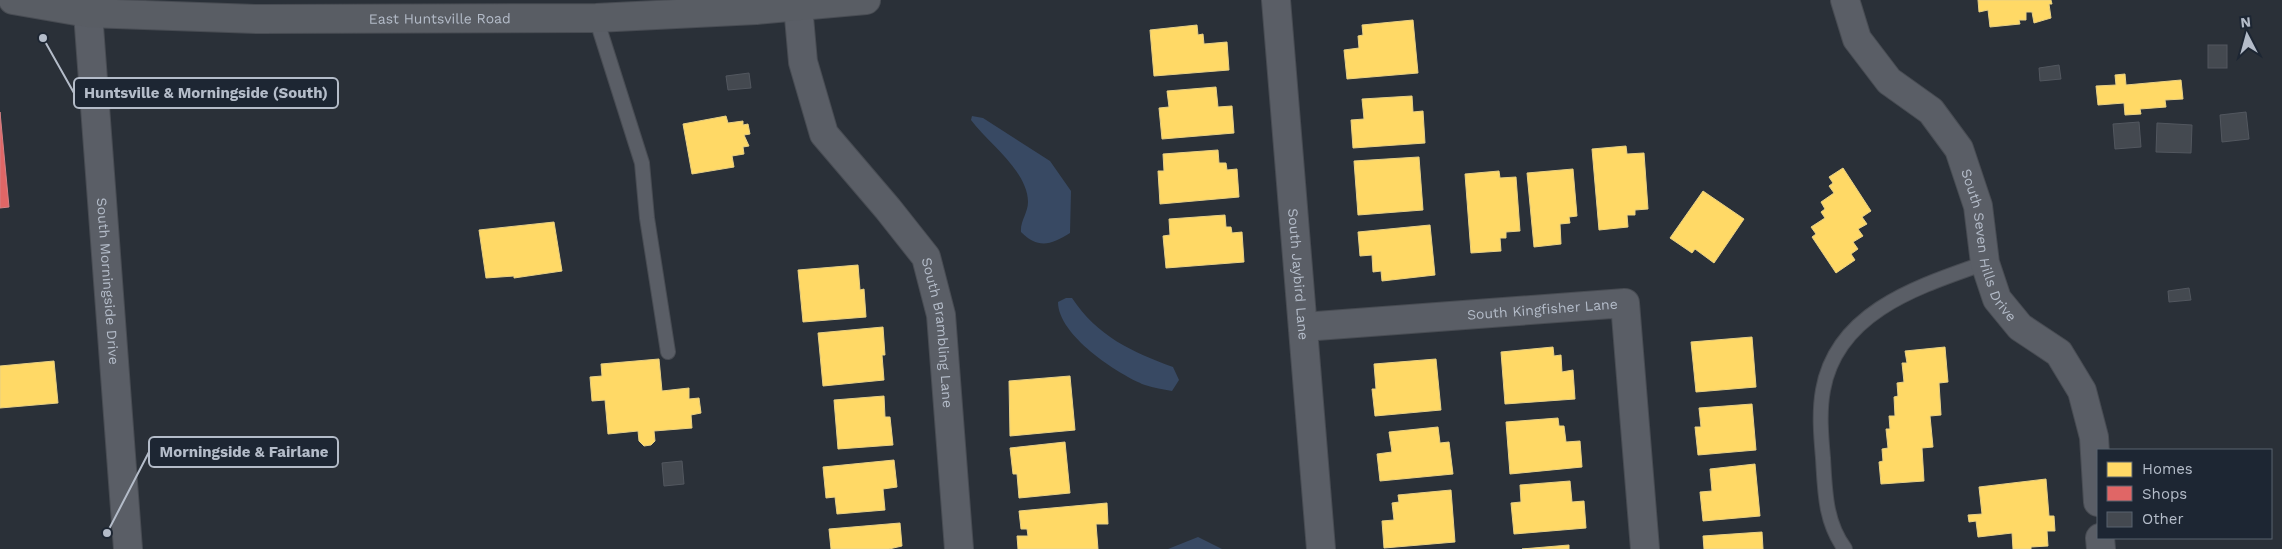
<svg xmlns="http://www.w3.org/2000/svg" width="2282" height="549" font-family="'Work Sans',sans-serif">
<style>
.water{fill:#384963}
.homes{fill:#ffd966;stroke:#e8d084}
.shops{fill:#e06666;stroke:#d38084}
.building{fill:#444950;stroke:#52575f}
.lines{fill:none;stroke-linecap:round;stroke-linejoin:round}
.service-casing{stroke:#484c53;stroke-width:16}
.minor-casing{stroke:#484c53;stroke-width:30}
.tertiary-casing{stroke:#484c53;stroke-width:30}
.secondary-casing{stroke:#484c53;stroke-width:30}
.service{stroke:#5a5e66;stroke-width:14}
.minor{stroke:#5a5e66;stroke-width:28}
.tertiary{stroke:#5a5e66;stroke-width:28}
.secondary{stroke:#595d64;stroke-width:28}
.labels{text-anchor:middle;stroke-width:5;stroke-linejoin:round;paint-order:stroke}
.street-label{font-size:14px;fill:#b4bcc9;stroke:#1d2633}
.leader{fill:none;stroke:#b4bcc9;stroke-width:2}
.callout-dot{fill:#b4bcc9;stroke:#1d2633;stroke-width:2}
.callout{fill:#1d2633;stroke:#b4bcc9;stroke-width:2}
.callout-label{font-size:15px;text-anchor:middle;font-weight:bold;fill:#b4bcc9}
</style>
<rect width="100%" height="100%" fill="#2a3038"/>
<!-- water -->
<g class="water">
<path d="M972,116L983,118L1050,161L1071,191L1070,233C1051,245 1038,249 1021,232C1020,221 1028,213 1028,202C1028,171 988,143 971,120Z"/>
<path d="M1066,298H1072C1097,336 1132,352 1173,367L1179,380L1172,391C1163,389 1154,388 1145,385C1117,374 1058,335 1058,302Z"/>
<polygon points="1198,537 1222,549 1168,549"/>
</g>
<!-- homes -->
<g class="homes">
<polygon points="1978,0 2051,0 2052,4 2049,4 2051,18 2034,23 2032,12 2026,12 2026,20 2019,20 2020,24 1990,27 1988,10 1979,12"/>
<polygon points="1413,20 1418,73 1347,79 1344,50 1359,48 1358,36 1363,35 1362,25"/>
<polygon points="1197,25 1198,35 1203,34 1204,44 1227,42 1229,70 1154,76 1150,30"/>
<polygon points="2125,74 2126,85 2181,80 2183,99 2165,100 2166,107 2140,109 2141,114 2125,115 2124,103 2098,105 2096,86 2116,85 2115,75"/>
<polygon points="1216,87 1218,107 1232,106 1234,133 1162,139 1159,108 1169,107 1167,91"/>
<polygon points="1412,96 1413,112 1423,111 1425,143 1353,148 1351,120 1364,119 1362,99"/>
<polygon points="726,116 728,123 743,121 743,125 748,124 750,134 744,135 749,146 743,147 744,154 732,156 734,167 692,174 683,124"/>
<polygon points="1626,146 1627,154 1644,153 1648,209 1635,210 1635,215 1627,215 1628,227 1599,230 1592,149"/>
<polygon points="1218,150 1219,163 1226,163 1227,170 1237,169 1239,197 1160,204 1158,171 1164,171 1163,154"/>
<polygon points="1419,157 1423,210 1358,215 1354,161"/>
<polygon points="1843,168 1871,211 1862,217 1867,224 1858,229 1863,236 1853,242 1858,249 1851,254 1855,260 1836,273 1812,237 1816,234 1811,227 1825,218 1821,212 1825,209 1821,202 1834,193 1829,186 1833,183 1829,177"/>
<polygon points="1573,169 1577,216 1569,217 1570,223 1560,224 1561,244 1534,247 1527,173"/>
<polygon points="1499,171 1500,178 1516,177 1520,231 1506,232 1506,238 1500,238 1501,251 1471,253 1465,174"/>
<polygon points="1703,191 1744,219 1714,263 1695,249 1692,253 1670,238"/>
<polygon points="1225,215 1226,227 1231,227 1232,233 1242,232 1244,262 1166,268 1163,236 1170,235 1169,219"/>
<polygon points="554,222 562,271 514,278 514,276 486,278 479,230"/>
<polygon points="1430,225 1435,275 1382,281 1381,271 1373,272 1372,255 1360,256 1358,232"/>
<polygon points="858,265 860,290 864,289 866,317 803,322 798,270"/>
<polygon points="883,327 885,355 882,355 884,380 823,386 818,333"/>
<polygon points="1752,337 1756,387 1696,392 1691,342"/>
<polygon points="1553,347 1554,356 1561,355 1562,372 1573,370 1575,399 1505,404 1501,352"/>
<polygon points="1945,347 1948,382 1939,383 1941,415 1930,416 1933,447 1922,448 1924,481 1881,484 1879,462 1883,461 1882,449 1888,448 1886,429 1890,429 1889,416 1895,416 1894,397 1898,396 1897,383 1904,382 1902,363 1907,363 1905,351"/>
<polygon points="659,359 662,391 689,388 689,399 699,398 701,413 691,415 692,428 654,431 655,441 651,445 644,446 639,441 638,431 608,434 605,400 592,401 590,377 602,376 601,364"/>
<polygon points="1436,359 1441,410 1375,416 1372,389 1376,389 1374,364"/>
<polygon points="54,361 58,403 0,408 0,366"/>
<polygon points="1070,376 1075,430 1010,436 1009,381"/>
<polygon points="884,396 885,417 890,417 893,445 838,449 834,400"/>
<polygon points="1752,404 1756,450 1698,455 1695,427 1701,427 1699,408"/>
<polygon points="1558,418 1559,426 1564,426 1566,442 1580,441 1582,467 1510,474 1506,422"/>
<polygon points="1438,427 1440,443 1449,442 1453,474 1380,481 1377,454 1392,452 1389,432"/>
<polygon points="1065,442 1070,493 1019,498 1017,474 1013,474 1010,448"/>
<polygon points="894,460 897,487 883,489 885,510 837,514 835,497 826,498 823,467"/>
<polygon points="1755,464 1760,516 1703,521 1700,492 1712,491 1710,469"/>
<polygon points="2046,479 2049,516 2054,516 2055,531 2047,531 2048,546 2031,547 2031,549 2013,549 2012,533 1978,537 1976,521 1969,522 1968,515 1982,514 1979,487"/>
<polygon points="1570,481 1572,502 1584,501 1586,528 1514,534 1511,503 1521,502 1520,485"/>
<polygon points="1451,490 1455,542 1384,548 1382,521 1394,520 1392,503 1399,502 1398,495"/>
<polygon points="1107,503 1108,524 1096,524 1098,549 1018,549 1017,536 1028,536 1027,529 1021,529 1019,511"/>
<polygon points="900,523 902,546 889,549 831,549 829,529"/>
<polygon points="1762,532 1763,549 1704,549 1703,536"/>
<polygon points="1569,545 1569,549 1522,549"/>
</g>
<!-- shops -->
<polygon class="shops" points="0,112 9,207 0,208"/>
<!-- building -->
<g class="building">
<rect x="2208" y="45" width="19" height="23"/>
<polygon points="2059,65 2061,79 2040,81 2039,68"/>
<polygon points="749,73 751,88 728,90 726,76"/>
<polygon points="2246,112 2249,139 2222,142 2220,115"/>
<polygon points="2139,122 2141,147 2115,149 2113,124"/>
<polygon points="2157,123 2192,125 2191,153 2156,152"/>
<polygon points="2189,288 2191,300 2169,302 2168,291"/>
<polygon points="682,461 684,484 664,486 662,463"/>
</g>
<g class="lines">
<defs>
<g id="service">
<polyline points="596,18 642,163 647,218 668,352"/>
<path d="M1845,549C1825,522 1825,491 1823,458C1821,436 1819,412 1823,390C1837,311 1920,286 1985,263"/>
</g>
<g id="minor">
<path id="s1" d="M1276,0L1321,549"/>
<path id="s2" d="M1845,0L1857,39L1889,81L1931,111L1959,149L1978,206L1985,263L1997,299L2020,327L2059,353L2082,391L2094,437L2098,502"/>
<path id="s3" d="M798,6L803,62L824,134L888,209L926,257L941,315L959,549"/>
<path id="s4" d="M1303,327L1625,303L1645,549"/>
<polyline points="2100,538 2101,549"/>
</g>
<g id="tertiary">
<path id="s5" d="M88,13L128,549"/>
</g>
<g id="secondary">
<path id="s6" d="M13,0L88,13L257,19L596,18L756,10L866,0"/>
</g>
</defs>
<!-- service casing -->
<use href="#service" class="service-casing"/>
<!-- minor casing -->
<use href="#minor" class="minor-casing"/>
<!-- tertiary casing -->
<use href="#tertiary" class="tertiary-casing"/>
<!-- secondary casing -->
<use href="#secondary" class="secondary-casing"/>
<!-- service -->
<use href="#service" class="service"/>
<!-- minor -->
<use href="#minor" class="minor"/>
<!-- tertiary -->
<use href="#tertiary" class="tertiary"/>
<!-- secondary -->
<use href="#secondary" class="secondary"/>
</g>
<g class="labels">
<!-- street labels -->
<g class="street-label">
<text dy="5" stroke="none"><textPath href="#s6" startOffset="428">East Huntsville Road</textPath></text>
<text dy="5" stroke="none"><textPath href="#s2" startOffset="294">South Seven Hills Drive</textPath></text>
<text dy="5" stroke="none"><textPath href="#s1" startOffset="275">South Jaybird Lane</textPath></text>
<text dy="5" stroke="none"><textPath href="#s5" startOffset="269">South Morningside Drive</textPath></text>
<text dy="5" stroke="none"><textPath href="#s4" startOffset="240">South Kingfisher Lane</textPath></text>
<text dy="5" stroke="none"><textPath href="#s3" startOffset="368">South Brambling Lane</textPath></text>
</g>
</g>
<!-- callouts -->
<path class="leader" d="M43 38L74 93M107 533L149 452"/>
<g class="callout-dot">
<circle cx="43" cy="38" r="5"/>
<circle cx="107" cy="533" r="5"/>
</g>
<g class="callout">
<rect x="74" y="78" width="264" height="30" rx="5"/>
<rect x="149" y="437" width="189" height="30" rx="5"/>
</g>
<g class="callout-label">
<text x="206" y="98">Huntsville &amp; Morningside (South)</text>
<text x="244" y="457">Morningside &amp; Fairlane</text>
</g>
<!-- legend -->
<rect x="2097" y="449" width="175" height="90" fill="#1d2633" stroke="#59626f"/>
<rect x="2107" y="462" width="25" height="15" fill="#ffd966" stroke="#59626f"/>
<text x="2142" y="474" font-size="15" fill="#b4bcc9">Homes</text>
<rect x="2107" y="486" width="25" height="15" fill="#e06666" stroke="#59626f"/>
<text x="2142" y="499" font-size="15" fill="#b4bcc9">Shops</text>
<rect x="2107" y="512" width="25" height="15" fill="#444950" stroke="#59626f"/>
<text x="2142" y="524" font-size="15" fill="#b4bcc9">Other</text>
<!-- north arrow -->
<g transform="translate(2247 35) rotate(354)" stroke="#1d2633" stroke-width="4" paint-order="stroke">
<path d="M0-4L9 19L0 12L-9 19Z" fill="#b4bcc9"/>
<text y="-8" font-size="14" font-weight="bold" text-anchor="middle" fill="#b4bcc9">N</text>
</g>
</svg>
